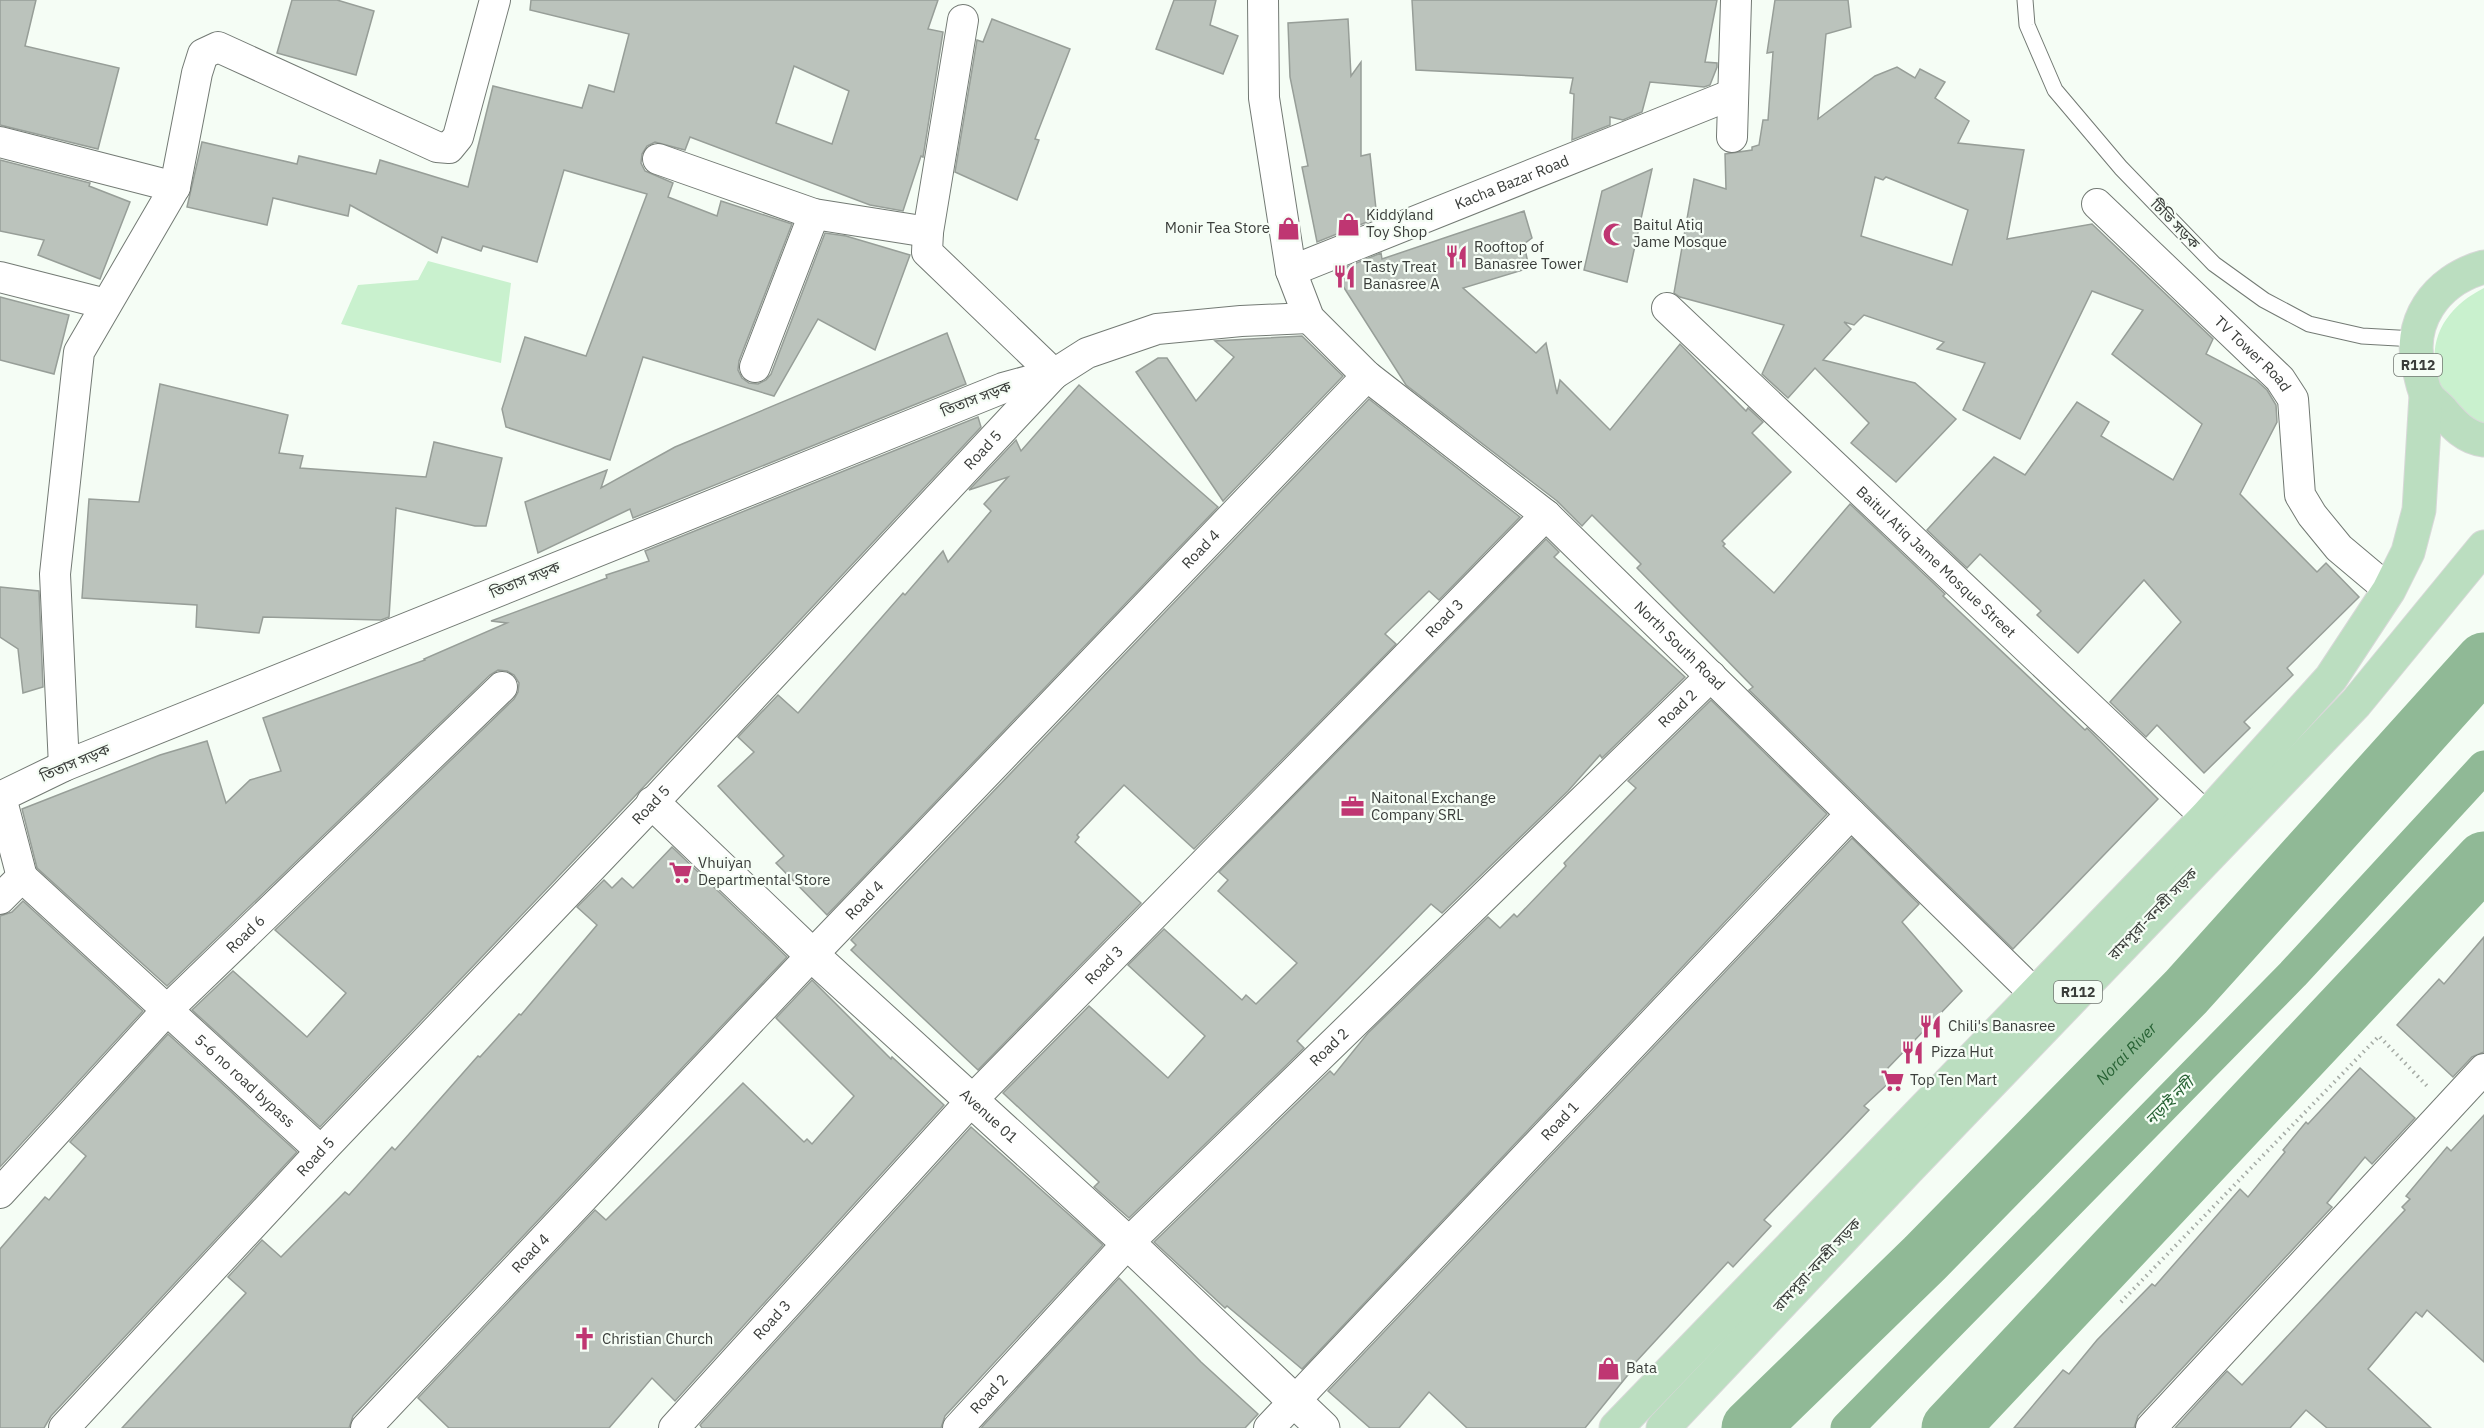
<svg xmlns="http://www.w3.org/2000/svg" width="2484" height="1428" font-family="'IBM Plex Sans','Noto Sans Bengali',sans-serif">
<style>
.green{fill:#c9f1ce}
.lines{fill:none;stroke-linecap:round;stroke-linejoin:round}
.canal{stroke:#90b996;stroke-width:33}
.river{stroke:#90b996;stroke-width:57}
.building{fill:#bbc3bc;stroke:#979e98;stroke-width:1.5;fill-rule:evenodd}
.service-casing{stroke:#737a74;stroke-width:17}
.minor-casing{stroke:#737a74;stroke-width:32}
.tertiary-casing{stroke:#737a74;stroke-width:35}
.primary-casing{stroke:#d8d8d8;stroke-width:35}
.path{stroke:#a5aba5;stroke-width:4;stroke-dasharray:1.5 4.5;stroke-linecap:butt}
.service{stroke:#fff;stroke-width:15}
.minor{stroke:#fff;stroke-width:30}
.tertiary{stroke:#fff;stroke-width:33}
.primary{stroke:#bbdec0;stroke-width:33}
.labels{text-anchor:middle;stroke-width:4.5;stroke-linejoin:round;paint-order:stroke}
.shield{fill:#f5fdf5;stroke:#727772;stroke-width:1.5}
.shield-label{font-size:14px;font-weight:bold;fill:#3a3d3a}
.street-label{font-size:15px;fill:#3a3d3a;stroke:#f5fdf5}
.poi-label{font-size:15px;fill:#3a3d3a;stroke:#f5fdf5;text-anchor:start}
.water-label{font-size:16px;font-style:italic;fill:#286335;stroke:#f5fdf5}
</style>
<rect width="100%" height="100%" fill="#f5fdf5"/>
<!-- green -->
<g class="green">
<polygon points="428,261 511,283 501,363 341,324 358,285 418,280"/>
<path d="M2484,288V428C2474,420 2451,406 2444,396C2438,387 2436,375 2435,365C2431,329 2454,303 2484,288Z"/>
</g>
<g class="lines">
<!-- canal -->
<polyline class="canal" points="1847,1428 2293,974 2484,767"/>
<!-- river -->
<g class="river">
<path id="s1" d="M1750,1428L1925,1258L2186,992L2484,661"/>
<polyline points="1950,1428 2484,860"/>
</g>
</g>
<!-- building -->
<g class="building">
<polygon points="0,0 36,0 25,46 119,68 98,149 0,125"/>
<polygon points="292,0 337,0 374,11 356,75 277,53"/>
<path d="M531,0H938L928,29L943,32L923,157L921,156L903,211L870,205L690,137L685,150L655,142L647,146L642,154L641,163L645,171L673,183L668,197L717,216L721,201L792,224L739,361L738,370L742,378L749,383L758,384L766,380L771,374L825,233L846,236L910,255L875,350L818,319L774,396L643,357L610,460L506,427L502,409L525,337L586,356L647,194L564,170L537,262L483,246L481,251L442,237L437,253L350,205L348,216L273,198L267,225L187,207L202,142L297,164L299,156L376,174L380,160L468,187L493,86L582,108L589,85L614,92L629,34L530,10ZM794,66L849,91L832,144L776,123Z"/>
<polygon points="1174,0 1216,0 1210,25 1238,36 1223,74 1156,49"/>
<polygon points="1412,0 1717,0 1705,62 1717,63 1717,67 1710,85 1704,87 1650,82 1642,112 1623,120 1610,117 1610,125 1572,140 1574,94 1570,93 1573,78 1416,70"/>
<path d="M1775,0H1848L1851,27L1826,34L1818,119L1875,76L1897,67L1915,78L1920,69L1945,82L1935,98L1969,121L1958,143L2024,150L2007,239L2092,224L2213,339L2206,354L2256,380L2267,390L2276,405L2277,422L2240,494L2317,572L2326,563L2359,597L2287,668L2293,675L2244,722L2250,728L2204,773L2157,725L2146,737L2110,702L2181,622L2144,580L2078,653L2037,615L2041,611L1980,554L1967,568L1927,530L1994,457L2025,475L2077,402L2109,422L2101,436L2173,480L2202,424L2112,354L2143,310L2092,291L2020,439L1963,410L1985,363L1937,349L1944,342L1864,315L1854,325L1844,322L1851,329L1823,360L1915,383L1956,419L1896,482L1851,443L1869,423L1815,368L1788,398L1762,374L1784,325L1680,297L1674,293L1694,179L1726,189L1725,154L1752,150V147L1759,145L1763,120H1768L1773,52L1767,53ZM1875,177L1883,180L1886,177L1968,210L1952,265L1861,236Z"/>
<polygon points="992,19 1070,49 1035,139 1039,140 1017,200 955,172 977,40 983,42"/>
<polygon points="1348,19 1351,76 1361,62 1361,156 1370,154 1377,218 1317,242 1302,167 1308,166 1290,77 1288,23"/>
<polygon points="0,160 90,183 89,186 130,202 100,279 38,255 44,240 0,231"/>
<polygon points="1652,169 1627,282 1584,270 1602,191"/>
<polygon points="1524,211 1532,238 1524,244 1529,268 1463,288 1536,353 1546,343 1557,394 1560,380 1610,430 1680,344 1746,411 1748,408 1763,422 1752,433 1791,472 1722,541 1725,544 1723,546 1774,593 1850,504 1945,594 1943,596 2085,730 2087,728 2158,799 2013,949 1749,690 1753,687 1637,568 1641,564 1592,515 1582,526 1557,501 1406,385 1334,272 1381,253 1382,259"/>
<polygon points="0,297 69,315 54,374 0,360"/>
<polygon points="947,333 966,384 633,518 630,509 538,553 525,502 607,470 601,488 675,447"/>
<polygon points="1302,336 1343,376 1223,501 1136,372 1158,358 1167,358 1196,401 1234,357 1215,341"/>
<polygon points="160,384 288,415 279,453 303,456 300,468 426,477 434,442 502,458 486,526 475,526 396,508 389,617 381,620 263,617 259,633 196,627 197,605 82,598 89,499 139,502"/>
<polygon points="1079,385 1218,507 827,915 776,863 784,856 718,786 754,752 738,737 778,695 798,713 903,593 905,595 943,551 948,562 991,511 984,504 1008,477 969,490 1016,440 1021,451"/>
<polygon points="1369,399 1520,517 1439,600 1429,591 1385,634 1396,644 1194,849 1124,785 1077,835 1079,837 1075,842 1141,903 978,1070 851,950 856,945 851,940"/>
<polygon points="978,417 981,427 636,795 320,1127 192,1010 233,971 307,1037 346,993 275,930 514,699 518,692 519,683 514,675 507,671 498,670 490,675 167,986 37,868 22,809 160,755 207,741 226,803 250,780 281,771 263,718 425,660 424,659 507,623 491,621 607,578 606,575 649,561 645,551"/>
<polygon points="1546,539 1559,552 1554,557 1685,677 1602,758 1600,755 1568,791 1442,913 1431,904 1297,1041 1304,1048 1129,1218 1094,1187 1099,1182 1003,1093 1089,1006 1168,1078 1205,1036 1128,965 1164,929 1242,1000 1246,995 1256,1004 1297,963 1218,891 1228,880 1219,872"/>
<polygon points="0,587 39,591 43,687 23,693 18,649 0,637"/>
<polygon points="1711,700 1827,814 1302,1369 1227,1306 1225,1308 1154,1242 1330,1071 1334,1075 1368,1033 1488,917 1500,928 1514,914 1517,917 1566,866 1564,863 1636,788 1628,781"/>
<polygon points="1852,838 1919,904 1902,922 1962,991 1886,1070 1894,1078 1864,1106 1869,1110 1764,1220 1771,1226 1733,1267 1728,1262 1634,1364 1636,1365 1585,1428 1467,1428 1429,1392 1399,1428 1370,1428 1328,1391"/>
<polygon points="672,847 787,957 353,1416 349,1428 122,1428 246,1293 228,1277 262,1240 281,1257 345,1192 349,1195 392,1147 395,1150 478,1056 480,1057 519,1014 521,1015 597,925 577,907 604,880 612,888 622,878 633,888"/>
<polygon points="23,901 143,1011 0,1167 0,916 12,912"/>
<polygon points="2484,937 2484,1052 2472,1057 2453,1077 2397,1025 2439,979 2444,984"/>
<polygon points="812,980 891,1059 892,1057 944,1105 675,1401 652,1378 609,1428 449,1428 418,1398 595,1210 606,1220 743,1083 804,1142 807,1139 812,1144 854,1096 776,1018"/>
<polygon points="168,1034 297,1152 51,1416 44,1428 0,1428 0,1249 45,1197 49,1200 86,1156 70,1142"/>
<polygon points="2360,1068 2415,1118 2372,1164 2365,1157 2327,1203 2332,1207 2138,1416 2134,1428 2014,1428 2063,1370 2069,1374 2097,1340 2152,1284 2155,1286 2240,1189 2248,1197 2285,1152 2283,1150 2306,1122 2308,1124"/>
<polygon points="2484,1115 2484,1362 2427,1310 2422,1317 2416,1312 2368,1369 2431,1428 2327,1428 2306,1410 2290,1428 2175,1428 2227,1371 2242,1385 2405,1210 2402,1207 2410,1199 2406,1196 2447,1147 2451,1151"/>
<polygon points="971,1127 1103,1245 945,1416 941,1428 702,1428 700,1425"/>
<polygon points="1119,1278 1201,1362 1258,1414 1245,1428 981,1428"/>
</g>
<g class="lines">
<defs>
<polyline id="service" points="2025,0 2027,25 2055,90 2121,168 2214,264 2264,300 2309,324 2362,336 2415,339"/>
<g id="minor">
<path id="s2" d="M1263,0L1264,98L1291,271L1309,318L1367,376L1546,515L2034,993"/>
<polyline points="963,20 928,232 927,252 1054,374"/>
<polyline points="1732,137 1736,0"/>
<polyline points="0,142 175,187"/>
<polyline points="658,159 814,214 928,232"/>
<path id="s3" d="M2097,204L2280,379L2293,399L2300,495L2312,515L2339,548L2389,590"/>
<path id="s4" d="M1291,271L1733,94"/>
<polyline points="0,277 106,304"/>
<path id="s5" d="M1667,308L2206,817"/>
<polyline points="755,367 814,214"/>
<polyline points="64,766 55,574 79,352 175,187 197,73 203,54 218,47 437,147 449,148 458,137 495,0"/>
<polyline points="0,797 64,766 1003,388 1054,374"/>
<polyline points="1,797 22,877"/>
<path id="s6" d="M22,877L321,1151"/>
<polyline points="0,899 22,877"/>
<path id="s7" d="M0,1193L168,1009L502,687"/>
<path id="s8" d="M64,1428L321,1151L653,803L1054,374L1087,353L1157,329L1241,321L1309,318"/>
<path id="s9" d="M366,1428L812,955L1367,376"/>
<path id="s10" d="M674,1428L972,1100L1546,515"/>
<path id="s11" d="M958,1428L1128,1243L1711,676"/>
<path id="s12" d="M1269,1428L1851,814"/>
<polyline points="2151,1428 2484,1069"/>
</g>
<g id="tertiary">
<path id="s13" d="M653,803L812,955L1128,1243L1323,1428"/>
</g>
<g id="primary">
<path d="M2484,267C2436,280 2405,323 2420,373C2422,380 2423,389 2427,395C2430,401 2438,406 2443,412C2454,425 2466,438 2484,440"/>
<polyline points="1616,1428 2206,817 2331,678 2389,590 2408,552 2419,510 2426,395"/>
<polyline points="1663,1428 1908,1169 2356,703 2484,547"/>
</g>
</defs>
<!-- service casing -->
<use href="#service" class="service-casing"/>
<!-- minor casing -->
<use href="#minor" class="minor-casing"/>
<!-- tertiary casing -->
<use href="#tertiary" class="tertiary-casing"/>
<!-- primary casing -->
<use href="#primary" class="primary-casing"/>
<!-- path -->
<polyline class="path" points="2121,1302 2379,1036 2427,1086"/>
<!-- service -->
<use href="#service" class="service"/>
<!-- minor -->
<use href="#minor" class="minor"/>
<!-- tertiary -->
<use href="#tertiary" class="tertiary"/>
<!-- primary -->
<use href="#primary" class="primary"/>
</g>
<!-- icons -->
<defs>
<symbol id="shop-bare" viewBox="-9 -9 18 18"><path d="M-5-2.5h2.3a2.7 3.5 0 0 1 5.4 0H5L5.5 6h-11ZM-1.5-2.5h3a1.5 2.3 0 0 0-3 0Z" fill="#bf3672" stroke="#f5fdf5" stroke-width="2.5" paint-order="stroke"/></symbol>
<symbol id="mosque-bare" viewBox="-9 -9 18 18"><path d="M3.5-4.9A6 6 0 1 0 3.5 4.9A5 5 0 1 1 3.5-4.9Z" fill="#bf3672" stroke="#f5fdf5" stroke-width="2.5" paint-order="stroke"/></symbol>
<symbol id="restaurant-bare" viewBox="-9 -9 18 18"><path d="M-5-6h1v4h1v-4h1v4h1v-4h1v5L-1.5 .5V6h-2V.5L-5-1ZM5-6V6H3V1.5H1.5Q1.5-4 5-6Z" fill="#bf3672" stroke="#f5fdf5" stroke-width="2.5" paint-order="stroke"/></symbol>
<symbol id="office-bare" viewBox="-9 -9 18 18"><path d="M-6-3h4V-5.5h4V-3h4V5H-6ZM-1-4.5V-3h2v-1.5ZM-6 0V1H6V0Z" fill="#bf3672" stroke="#f5fdf5" stroke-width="2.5" paint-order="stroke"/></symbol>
<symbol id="supermarket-bare" viewBox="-9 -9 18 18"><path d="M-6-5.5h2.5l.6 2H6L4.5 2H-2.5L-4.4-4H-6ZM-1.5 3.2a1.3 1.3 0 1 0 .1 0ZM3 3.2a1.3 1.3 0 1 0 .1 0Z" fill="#bf3672" stroke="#f5fdf5" stroke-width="2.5" paint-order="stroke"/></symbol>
<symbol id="church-bare" viewBox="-9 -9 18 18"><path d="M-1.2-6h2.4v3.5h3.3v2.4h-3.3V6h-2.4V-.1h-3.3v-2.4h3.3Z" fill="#bf3672" stroke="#f5fdf5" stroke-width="2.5" paint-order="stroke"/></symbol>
</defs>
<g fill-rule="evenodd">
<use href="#shop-bare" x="1332" y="208" width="33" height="33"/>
<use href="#shop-bare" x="1272" y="212" width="33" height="33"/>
<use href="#mosque-bare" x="1598" y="218" width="33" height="33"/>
<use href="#restaurant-bare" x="1440" y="240" width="33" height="33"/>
<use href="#restaurant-bare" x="1328" y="260" width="33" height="33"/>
<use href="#office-bare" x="1336" y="790" width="33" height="33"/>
<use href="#supermarket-bare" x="664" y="856" width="33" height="33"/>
<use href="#restaurant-bare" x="1914" y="1010" width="33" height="33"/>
<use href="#restaurant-bare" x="1896" y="1036" width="33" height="33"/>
<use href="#supermarket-bare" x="1876" y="1064" width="33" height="33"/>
<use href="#church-bare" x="568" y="1322" width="33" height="33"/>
<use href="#shop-bare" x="1592" y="1352" width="33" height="33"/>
</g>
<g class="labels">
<!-- shield labels -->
<g class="shield">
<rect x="2394" y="354" width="48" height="22" rx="4.5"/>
<rect x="2054" y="981" width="48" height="22" rx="4.5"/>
</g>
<g class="shield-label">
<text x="2418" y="370">R112</text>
<text x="2078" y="997">R112</text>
</g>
<!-- street labels -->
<g class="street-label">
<text dy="5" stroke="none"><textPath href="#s4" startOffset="238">Kacha Bazar Road</textPath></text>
<text transform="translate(2175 224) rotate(46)" y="5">টিভি সড়ক</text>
<text dy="5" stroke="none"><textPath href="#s3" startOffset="216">TV Tower Road</textPath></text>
<text transform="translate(976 399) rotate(-21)" y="5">তিতাস সড়ক</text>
<text dy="5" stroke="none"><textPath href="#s8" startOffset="1342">Road 5</textPath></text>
<text dy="5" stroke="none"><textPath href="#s9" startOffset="1212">Road 4</textPath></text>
<text dy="5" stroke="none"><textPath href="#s5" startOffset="370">Baitul Atiq Jame Mosque Street</textPath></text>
<text transform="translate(525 580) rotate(-22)" y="5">তিতাস সড়ক</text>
<text dy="5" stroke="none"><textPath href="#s10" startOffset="1118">Road 3</textPath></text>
<text dy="5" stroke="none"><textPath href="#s2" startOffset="819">North South Road</textPath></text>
<text dy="5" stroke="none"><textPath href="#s11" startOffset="1018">Road 2</textPath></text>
<text transform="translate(75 763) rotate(-23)" y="5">তিতাস সড়ক</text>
<text dy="5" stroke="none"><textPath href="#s8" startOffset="856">Road 5</textPath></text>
<text dy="5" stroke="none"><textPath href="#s9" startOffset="726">Road 4</textPath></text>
<text transform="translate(2153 914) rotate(-46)" y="5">রামপুরা-বনশ্রী সড়ক</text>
<text dy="5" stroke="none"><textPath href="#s7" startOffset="357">Road 6</textPath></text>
<text dy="5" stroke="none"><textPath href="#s10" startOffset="632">Road 3</textPath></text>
<text dy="5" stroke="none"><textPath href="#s11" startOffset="532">Road 2</textPath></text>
<text dy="5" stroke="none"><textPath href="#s6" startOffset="302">5-6 no road bypass</textPath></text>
<text dy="5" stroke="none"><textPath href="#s13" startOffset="459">Avenue 01</textPath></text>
<text dy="5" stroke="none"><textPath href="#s12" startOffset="423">Road 1</textPath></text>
<text dy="5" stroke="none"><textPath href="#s8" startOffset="370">Road 5</textPath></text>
<text dy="5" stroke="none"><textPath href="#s9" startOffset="240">Road 4</textPath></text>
<text transform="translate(1817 1265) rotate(-47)" y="5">রামপুরা-বনশ্রী সড়ক</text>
<text dy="5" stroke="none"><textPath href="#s10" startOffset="146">Road 3</textPath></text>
<text dy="5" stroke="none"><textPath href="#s11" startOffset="46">Road 2</textPath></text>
</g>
<!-- poi labels -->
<g class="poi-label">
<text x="1366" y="220">Kiddyland<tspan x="1366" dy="17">Toy Shop</tspan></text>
<text x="1633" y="230">Baitul Atiq<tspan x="1633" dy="17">Jame Mosque</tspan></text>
<text x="1270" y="233" text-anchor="end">Monir Tea Store</text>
<text x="1474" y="252">Rooftop of<tspan x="1474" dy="17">Banasree Tower</tspan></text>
<text x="1363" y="272">Tasty Treat<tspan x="1363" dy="17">Banasree A</tspan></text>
<text x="1371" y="803">Naitonal Exchange<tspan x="1371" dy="17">Company SRL</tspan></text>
<text x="698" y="868">Vhuiyan<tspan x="698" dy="17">Departmental Store</tspan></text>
<text x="1948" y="1031">Chili's Banasree</text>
<text x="1931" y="1057">Pizza Hut</text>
<text x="1910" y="1085">Top Ten Mart</text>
<text x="602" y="1344">Christian Church</text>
<text x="1626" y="1373">Bata</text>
</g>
<!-- water labels -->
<g class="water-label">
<text dy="6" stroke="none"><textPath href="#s1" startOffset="531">Norai River</textPath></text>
<text transform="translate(2169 1101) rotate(-45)" y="6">নড়াই নদী</text>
</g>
</g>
</svg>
